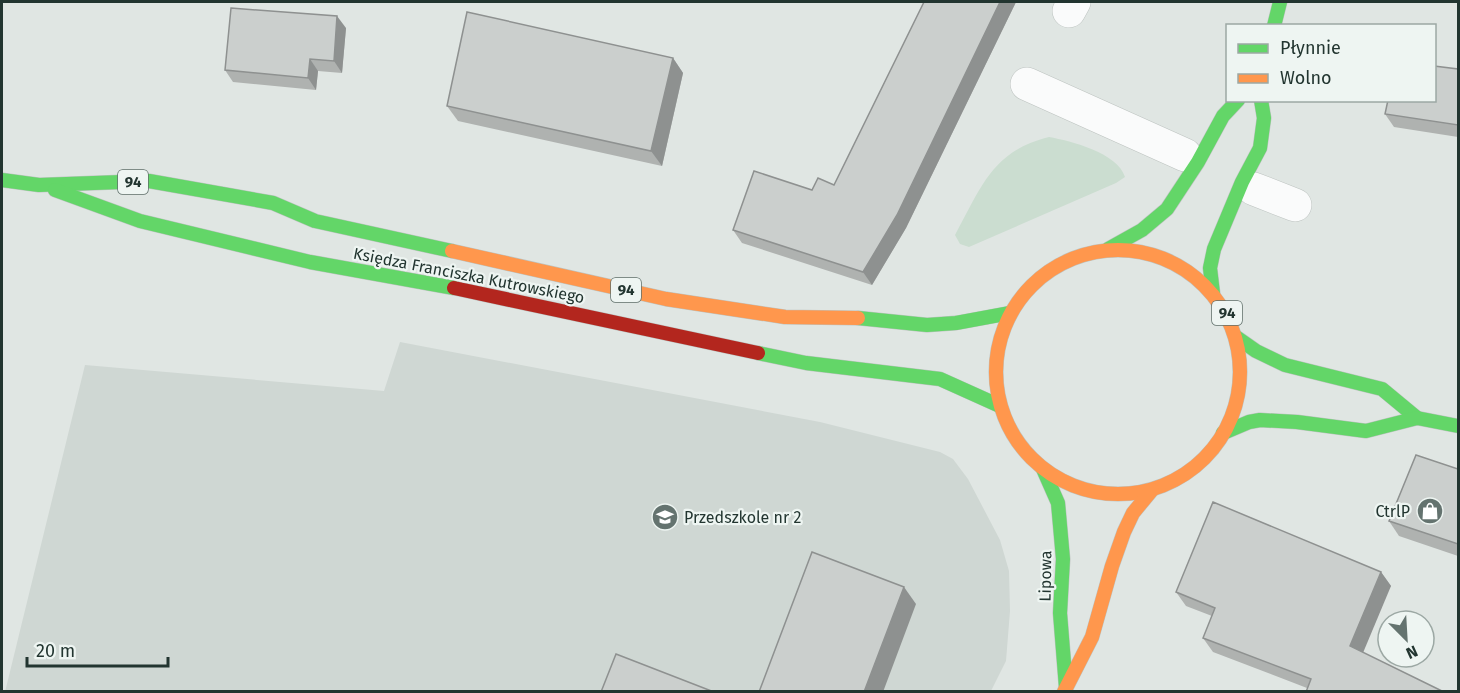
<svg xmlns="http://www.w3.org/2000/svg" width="1460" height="693" font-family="'Fira Sans',sans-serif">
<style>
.built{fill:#cfd7d3}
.green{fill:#cbddd0}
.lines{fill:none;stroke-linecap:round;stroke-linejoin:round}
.street-casing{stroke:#bdc3c0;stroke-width:34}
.fast-casing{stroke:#bdc3c0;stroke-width:15}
.slow-casing{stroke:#bdc3c0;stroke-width:15}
.jam-casing{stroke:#bdc3c0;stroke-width:15}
.street{stroke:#fafbfb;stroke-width:33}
.fast{stroke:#63d668;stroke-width:14}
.slow{stroke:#ff974d;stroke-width:14}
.jam{stroke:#b3261e;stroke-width:14}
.wall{fill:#afb2b0}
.shaded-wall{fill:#8e9190}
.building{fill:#cbcfcd;stroke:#8e9190;stroke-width:1.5}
.labels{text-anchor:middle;stroke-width:4.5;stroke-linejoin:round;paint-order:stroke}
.shield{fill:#eef5f2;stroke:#5f6f6a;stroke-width:1.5}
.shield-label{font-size:15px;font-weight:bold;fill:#223530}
.street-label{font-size:16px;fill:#223530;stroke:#eef5f2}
.poi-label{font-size:16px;fill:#223530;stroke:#eef5f2;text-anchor:end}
</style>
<rect width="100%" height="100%" fill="#e0e6e3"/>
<!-- built -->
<polygon class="built" points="400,342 820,422 940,452 953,459 968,479 1000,540 1009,571 1010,611 1006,661 991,691 5,692 85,365 384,391"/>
<!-- green -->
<path class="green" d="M1049,137C1071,141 1118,153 1125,177L1116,183L969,247L960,244L955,235C981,188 992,151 1049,137Z"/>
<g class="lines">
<defs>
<g id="street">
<polyline points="1069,11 1074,2"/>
<polyline points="1027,84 1185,155"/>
<polyline points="1254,189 1295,205"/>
</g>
<g id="fast">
<polyline points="1274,26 1280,2"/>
<polyline points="2,180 39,185 149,181 273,203 315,221 452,251"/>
<polyline points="55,190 140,221 310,262 454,288"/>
<polyline points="1108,249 1142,230 1167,209 1198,162 1223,116 1238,100"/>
<polyline points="1213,293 1210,268 1214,249 1242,182 1260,148 1264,118 1261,100"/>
<polyline points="858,318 927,325 956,323 1010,313"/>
<polyline points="1236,337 1256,351 1285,365 1382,389 1417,418"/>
<polyline points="758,353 806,363 940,379 1000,406"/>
<polyline points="1223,433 1249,422 1260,420 1297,422 1366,431 1417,418 1458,426"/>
<polyline points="1043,469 1058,503 1063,559 1060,613 1066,688"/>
</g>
<g id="slow">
<circle cx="1118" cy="372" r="122"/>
<polyline points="452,251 666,299 785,317 858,318"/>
<polyline points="1064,692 1092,637 1112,566 1124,532 1133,513 1152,490"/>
</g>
<polyline id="jam" points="454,288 758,353"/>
</defs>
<!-- street casing -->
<use href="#street" class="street-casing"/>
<!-- fast casing -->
<use href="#fast" class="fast-casing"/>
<!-- slow casing -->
<use href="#slow" class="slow-casing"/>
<!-- jam casing -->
<use href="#jam" class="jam-casing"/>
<!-- street -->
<use href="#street" class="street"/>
<!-- fast -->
<use href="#fast" class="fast"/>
<!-- slow -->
<use href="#slow" class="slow"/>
<!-- jam -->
<use href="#jam" class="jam"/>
</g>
<!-- wall -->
<g class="wall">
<polygon points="924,2 1016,2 906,228 872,285 742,243 733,230 812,190 834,185"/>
<polygon points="346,28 342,73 318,71 316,90 233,82 225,70"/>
<polygon points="673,58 683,73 662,166 458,121 447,106"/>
<polygon points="1458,69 1458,137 1394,127 1385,114"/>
<polygon points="1458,469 1458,556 1399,536 1389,521"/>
<polygon points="1381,572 1391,586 1307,688 1213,652 1203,638 1212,616 1186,606 1176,592"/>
</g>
<!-- shaded-wall -->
<g class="shaded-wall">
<polygon points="1000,2 1016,2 906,228 872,285 863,272"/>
<polygon points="337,16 346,28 342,73 334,61"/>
<polygon points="673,58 683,73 662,166 651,151"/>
<polygon points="310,59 318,71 316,90 308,78"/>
<polygon points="1381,572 1391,586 1360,660 1350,646"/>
<polygon points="904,587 916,604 883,692 864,692"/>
</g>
<!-- building -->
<g class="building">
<polygon points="924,2 1000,2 897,215 863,272 733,230 754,171 812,190 818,178 834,185"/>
<polygon points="231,8 337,16 334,61 310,59 308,78 225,70"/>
<polygon points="467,12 673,58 651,151 447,106"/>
<polygon points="1434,66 1458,69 1458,125 1385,114 1388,100 1434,100"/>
<polygon points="1416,455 1458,469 1458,544 1389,521"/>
<polygon points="1213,502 1381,572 1350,646 1444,692 1306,692 1311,679 1203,638 1215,608 1176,592"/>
<polygon points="812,552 904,587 864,692 759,692"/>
<polygon points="616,654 714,692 601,692"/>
</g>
<!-- icons -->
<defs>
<symbol id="shop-disc" viewBox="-11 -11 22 22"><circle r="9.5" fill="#64736f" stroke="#eef5f2"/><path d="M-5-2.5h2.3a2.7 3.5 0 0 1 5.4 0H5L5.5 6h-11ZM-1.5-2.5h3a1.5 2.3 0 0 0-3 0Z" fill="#fff"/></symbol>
<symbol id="school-disc" viewBox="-11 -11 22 22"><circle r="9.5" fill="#64736f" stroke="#eef5f2"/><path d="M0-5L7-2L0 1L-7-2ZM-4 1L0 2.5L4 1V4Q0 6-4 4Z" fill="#fff"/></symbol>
</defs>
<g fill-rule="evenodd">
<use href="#shop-disc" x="1415" y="496" width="30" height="30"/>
<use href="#school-disc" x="650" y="502" width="30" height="30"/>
</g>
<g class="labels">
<!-- shield labels -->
<g class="shield">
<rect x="118" y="170" width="30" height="24" rx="4.5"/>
<rect x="611" y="278" width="30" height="24" rx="4.5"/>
<rect x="1212" y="301" width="30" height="24" rx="4.5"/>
</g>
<g class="shield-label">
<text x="133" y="187">94</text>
<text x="626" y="295">94</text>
<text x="1227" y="318">94</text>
</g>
<!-- street labels -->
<g class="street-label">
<text transform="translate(469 275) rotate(11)" y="6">Księdza Franciszka Kutrowskiego</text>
<text transform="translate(1045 576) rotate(-89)" y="6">Lipowa</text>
</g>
<!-- poi labels -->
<g class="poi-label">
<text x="1410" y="517">CtrlP</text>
<text x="684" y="523" text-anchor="start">Przedszkole nr 2</text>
</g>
</g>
<!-- border -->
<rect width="1460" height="693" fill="none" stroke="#223530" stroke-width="6"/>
<!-- legend -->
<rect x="1226" y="24" width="210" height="78" fill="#eef5f2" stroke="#9ca8a4" stroke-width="1.5"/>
<rect x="1238" y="44" width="30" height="9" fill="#63d668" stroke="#9ca8a4" stroke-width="1.5"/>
<text x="1280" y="54" font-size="18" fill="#223530">Płynnie</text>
<rect x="1238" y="74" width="30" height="9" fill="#ff974d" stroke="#9ca8a4" stroke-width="1.5"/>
<text x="1280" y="84" font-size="18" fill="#223530">Wolno</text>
<!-- north arrow -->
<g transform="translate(1406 639) rotate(156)"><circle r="28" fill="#eef5f2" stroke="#9ca8a4" stroke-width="1.5"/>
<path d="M0-4.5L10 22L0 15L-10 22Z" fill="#64736f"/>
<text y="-9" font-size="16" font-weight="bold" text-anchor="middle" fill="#223530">N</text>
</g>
<!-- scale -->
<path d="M27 657v9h141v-9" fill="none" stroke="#223530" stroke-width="3"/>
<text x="36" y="657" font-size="18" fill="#223530" stroke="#eef5f2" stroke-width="4.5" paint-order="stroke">20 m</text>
</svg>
